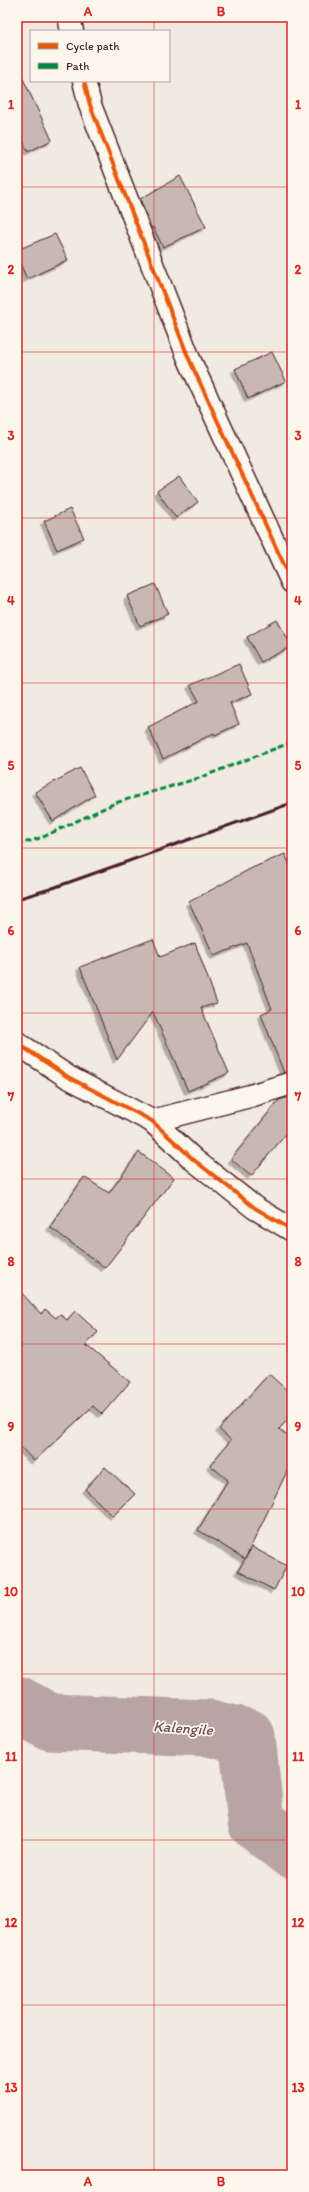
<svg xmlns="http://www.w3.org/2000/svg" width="309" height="2192" font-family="Itim,sans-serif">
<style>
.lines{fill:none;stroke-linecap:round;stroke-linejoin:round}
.river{stroke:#b8a4a2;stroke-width:57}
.building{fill:#c8b8b3;stroke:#4a1f2b;filter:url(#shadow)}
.minor-casing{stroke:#4a1f2b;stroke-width:25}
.minor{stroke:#fbf7ec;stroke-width:22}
.rail{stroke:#4a1f2b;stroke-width:3}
.quiet{stroke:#00873e;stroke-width:3;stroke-dasharray:6 3;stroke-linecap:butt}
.cycleway-casing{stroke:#fbf7ec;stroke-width:6}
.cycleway{stroke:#e8590c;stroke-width:4}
.grid{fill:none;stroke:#d62828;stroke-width:1;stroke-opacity:0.55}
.labels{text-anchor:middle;stroke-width:3.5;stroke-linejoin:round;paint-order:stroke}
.water-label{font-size:15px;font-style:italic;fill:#704e55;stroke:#fbf7ec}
.neatline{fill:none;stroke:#d62828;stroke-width:1.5}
.grid-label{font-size:13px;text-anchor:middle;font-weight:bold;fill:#d62828}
</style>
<defs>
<filter id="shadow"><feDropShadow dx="-3.5" dy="3.5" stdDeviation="0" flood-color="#0004"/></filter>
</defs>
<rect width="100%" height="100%" fill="#f0eae0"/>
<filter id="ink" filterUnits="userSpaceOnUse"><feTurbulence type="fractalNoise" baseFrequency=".025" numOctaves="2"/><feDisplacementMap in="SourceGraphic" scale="8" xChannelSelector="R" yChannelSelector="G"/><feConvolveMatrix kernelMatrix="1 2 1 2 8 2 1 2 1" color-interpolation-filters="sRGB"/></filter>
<g filter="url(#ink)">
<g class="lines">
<!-- river -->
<polyline class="river" points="17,1704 50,1722 209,1728 247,1737 256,1822 292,1850"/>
</g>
<!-- building -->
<g class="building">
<polygon points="17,66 52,140 28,152 17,128"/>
<polygon points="180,176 206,227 163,247 153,227 151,228 140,199"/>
<polygon points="55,234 68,260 27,279 17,257 17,250"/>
<polygon points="272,352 286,381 248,399 235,369"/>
<polygon points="179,476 198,502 176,518 157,491"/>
<polygon points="70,509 84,538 57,550 44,521"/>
<polygon points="155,584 168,614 140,626 127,596"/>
<polygon points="277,620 292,646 261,662 247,637"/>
<polygon points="239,664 252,694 230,703 239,724 215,735 214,733 163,759 148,727 199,701 190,685"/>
<polygon points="80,768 95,795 53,821 35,792"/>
<polygon points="285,854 292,870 292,1071 284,1073 261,1014 272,1009 247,943 214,956 189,902 252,868"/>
<polygon points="153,939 160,957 195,943 217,1003 201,1008 229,1073 188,1091 153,1012 117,1060 80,967"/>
<polygon points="292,1096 292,1127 251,1176 231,1159 279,1100"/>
<polygon points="139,1152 174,1178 105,1268 50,1227 84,1177 109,1193"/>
<polygon points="17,1288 41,1314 45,1309 56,1318 60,1314 67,1320 75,1311 98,1332 86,1345 130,1382 102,1414 93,1406 34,1461 17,1443"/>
<polygon points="269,1374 292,1395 292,1415 279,1429 292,1440 292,1461 245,1559 198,1530 228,1480 210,1465 231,1440 219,1429"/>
<polygon points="105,1467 135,1494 113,1516 85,1489"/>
<polygon points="252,1547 287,1566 274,1590 238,1571"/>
</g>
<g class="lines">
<defs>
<g id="minor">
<polyline points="69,17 72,31"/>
<polyline points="84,81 90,105 189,359 292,582"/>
<polyline points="17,1043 68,1077 152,1121 194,1160 255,1208 292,1230"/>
<polyline points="152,1121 250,1096 292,1083"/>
</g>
</defs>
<!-- minor casing -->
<use href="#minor" class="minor-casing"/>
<!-- minor -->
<use href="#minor" class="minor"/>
<!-- rail -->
<polyline class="rail" points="17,899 50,889 292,803"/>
<!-- quiet -->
<polyline class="quiet" points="17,845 43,837 115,803 199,778 292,742"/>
<defs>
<g id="cycleway">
<polyline points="84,81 90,105 189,359 292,582"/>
<polyline points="17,1043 68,1077 152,1121 194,1160 255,1208 292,1230"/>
</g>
</defs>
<!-- cycleway casing -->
<use href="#cycleway" class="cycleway-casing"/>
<!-- cycleway -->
<use href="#cycleway" class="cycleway"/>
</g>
</g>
<!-- grid -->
<path class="grid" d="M154,17V31M154,81V2175M17,187H292M17,352H292M17,518H292M17,683H292M17,848H292M17,1013H292M17,1179H292M17,1344H292M17,1509H292M17,1674H292M17,1840H292M17,2005H292"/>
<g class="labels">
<!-- water labels -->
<g class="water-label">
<text transform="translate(183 1728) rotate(4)" y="5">Kalengile</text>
</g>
</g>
<!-- margin -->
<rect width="309" height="2192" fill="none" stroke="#fbf7ec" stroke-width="44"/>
<!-- legend -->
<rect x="30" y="30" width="140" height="52" fill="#fbf7ec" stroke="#b4a19f"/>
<rect x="38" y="43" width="20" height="6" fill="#e8590c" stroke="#b4a19f"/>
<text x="66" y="50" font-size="12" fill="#4a1f2b">Cycle path</text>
<rect x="38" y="63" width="20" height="6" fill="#00873e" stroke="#b4a19f"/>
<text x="66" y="70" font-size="12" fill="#4a1f2b">Path</text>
<rect x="22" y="22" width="265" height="2148" class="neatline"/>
<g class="grid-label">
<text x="88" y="16">A</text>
<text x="221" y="16">B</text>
<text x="11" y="109">1</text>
<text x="298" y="109">1</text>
<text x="11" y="274">2</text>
<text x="298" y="274">2</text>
<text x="11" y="440">3</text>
<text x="298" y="440">3</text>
<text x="11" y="605">4</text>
<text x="298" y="605">4</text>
<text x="11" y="770">5</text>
<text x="298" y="770">5</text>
<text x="11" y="935">6</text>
<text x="298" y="935">6</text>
<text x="11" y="1101">7</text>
<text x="298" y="1101">7</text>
<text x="11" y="1266">8</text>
<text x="298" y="1266">8</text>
<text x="11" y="1431">9</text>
<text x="298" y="1431">9</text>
<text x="11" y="1596">10</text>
<text x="298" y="1596">10</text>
<text x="11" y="1761">11</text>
<text x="298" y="1761">11</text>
<text x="11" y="1927">12</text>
<text x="298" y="1927">12</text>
<text x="11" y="2092">13</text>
<text x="298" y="2092">13</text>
<text x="88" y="2186">A</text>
<text x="221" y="2186">B</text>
</g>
</svg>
